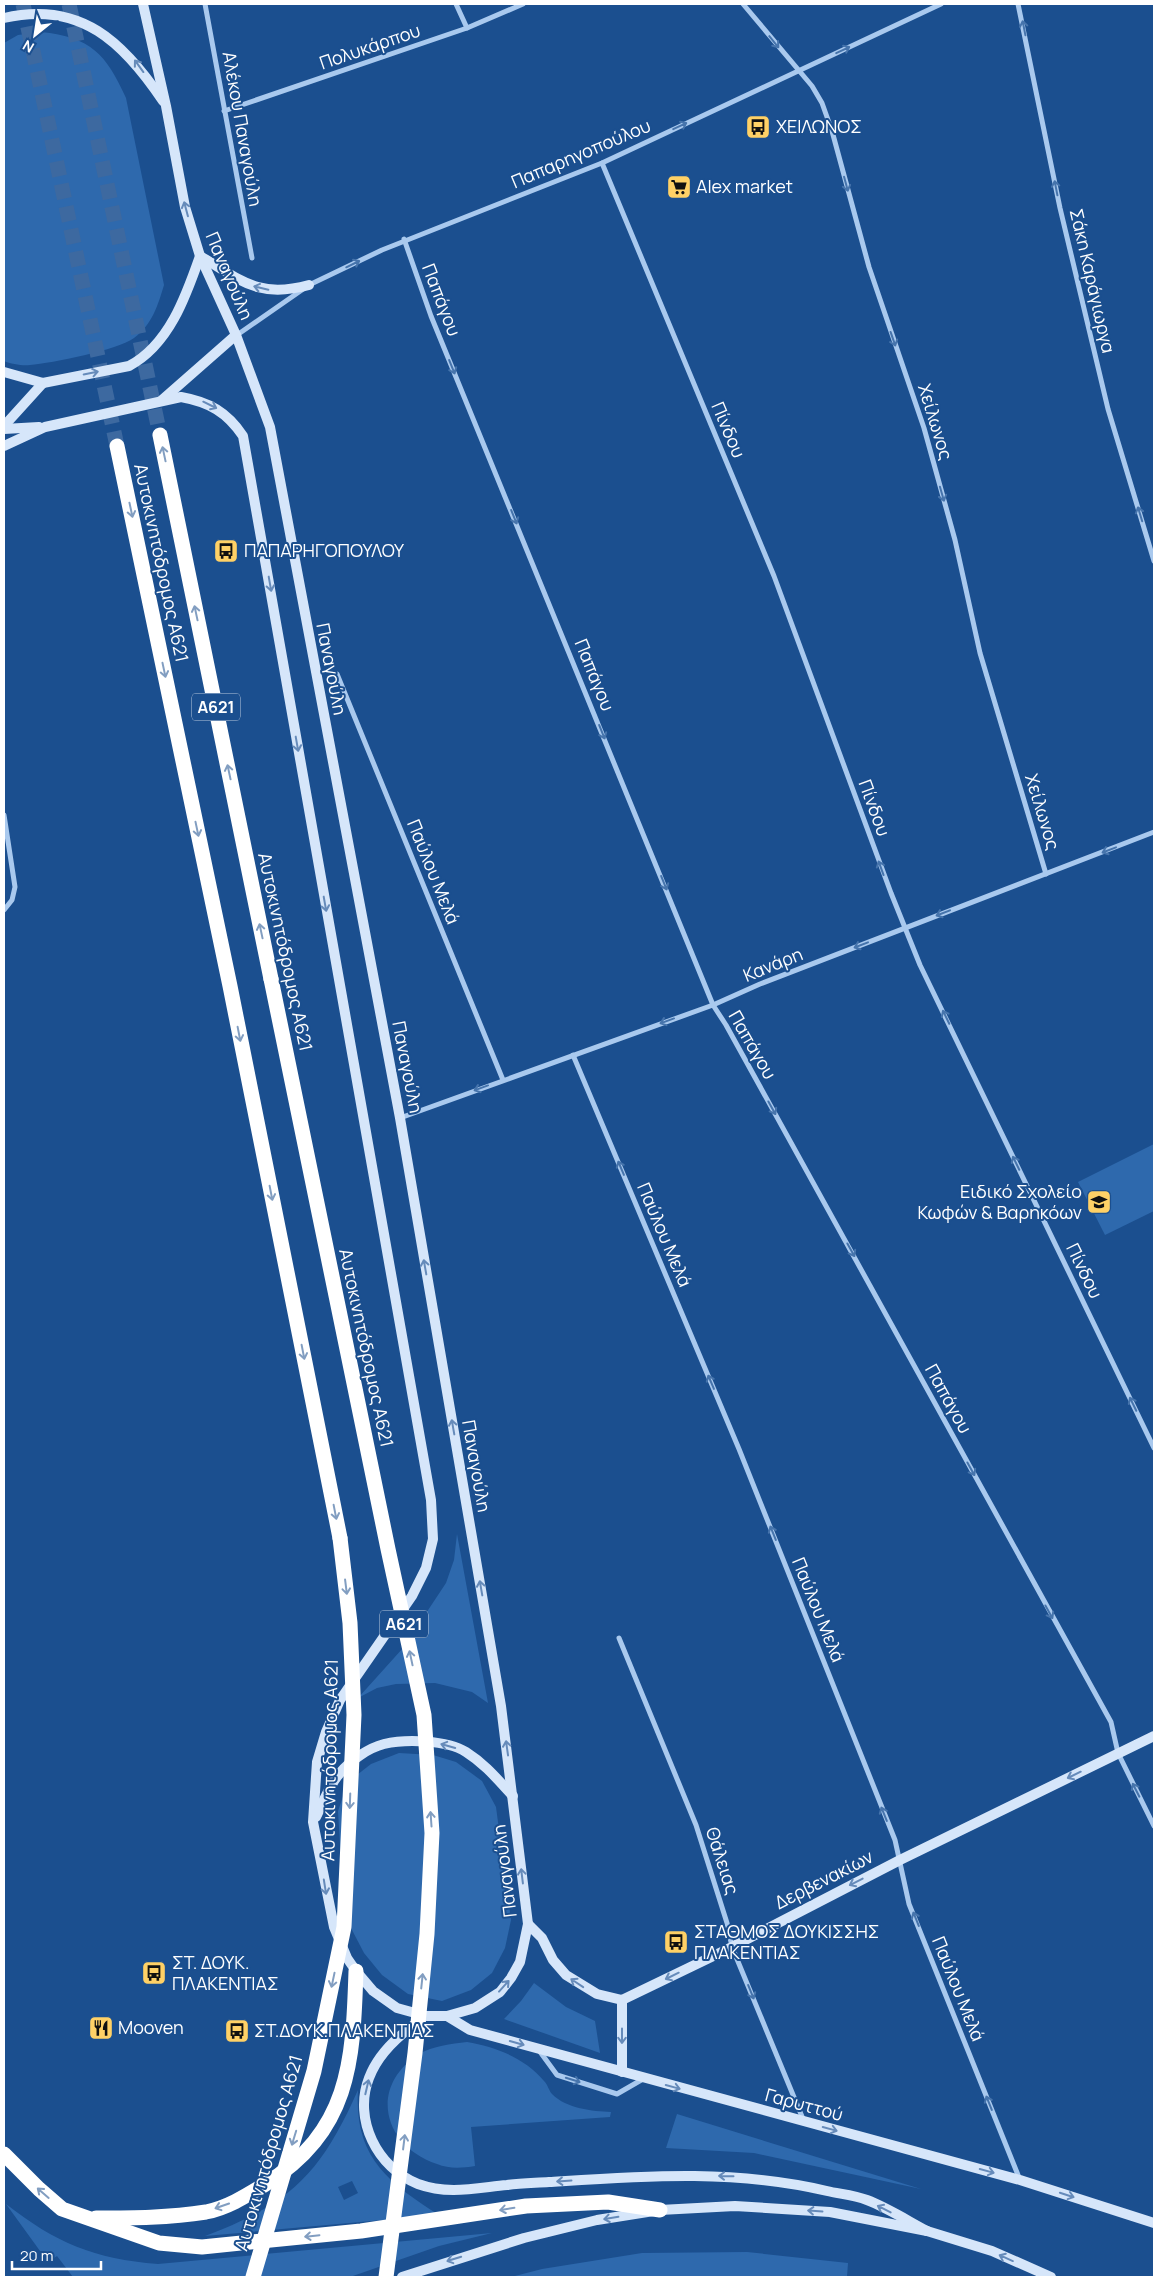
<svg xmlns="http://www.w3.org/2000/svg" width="1158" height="2281" font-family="Manrope,sans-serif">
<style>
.green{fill:#2e69ad;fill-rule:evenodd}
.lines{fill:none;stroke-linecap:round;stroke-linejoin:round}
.highway-tunnel{stroke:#3d69a0;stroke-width:15;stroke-dasharray:15 8;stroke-linecap:butt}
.street{stroke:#a9c9ee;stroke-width:5}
.secondary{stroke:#d6e6fa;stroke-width:10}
.highway{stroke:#fff;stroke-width:15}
.highway-bridge{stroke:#fff;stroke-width:15}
.oneway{stroke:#4674ac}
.oneway2{stroke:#668bba}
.oneway3{stroke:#829ec1}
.labels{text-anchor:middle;stroke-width:4;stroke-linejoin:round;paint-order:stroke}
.shield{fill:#1b4f8f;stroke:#bbcadd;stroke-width:1}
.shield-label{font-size:16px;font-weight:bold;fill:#fff}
.street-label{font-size:18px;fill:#fff;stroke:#1b4f8f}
.poi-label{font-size:18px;fill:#fff;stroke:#1b4f8f;text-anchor:start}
</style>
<rect width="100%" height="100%" fill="#1b4f8f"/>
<!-- green -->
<g class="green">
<path d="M41,32C91,37 106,54 126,98L164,285C158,305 152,325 134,338C118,350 52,363 30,365C23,366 11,364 4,361V43L18,35Z"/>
<polygon points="1154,1144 1154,1211 1105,1235 1078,1182"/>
<polygon points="457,1534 488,1703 472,1692 435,1683 396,1684 377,1688 358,1698 403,1648 446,1583 454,1560"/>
<polygon points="399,1753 433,1755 456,1762 482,1781 496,1807 511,1920 505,1948 492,1973 471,1990 442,2001 408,1994 382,1975 364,1953 352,1930 347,1906 342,1878 338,1811 348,1782 371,1764"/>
<polygon points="534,1983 566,2007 595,2021 600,2053 504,2019 521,2001"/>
<path d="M467,2042C496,2047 525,2058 544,2081C548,2085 549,2091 552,2094C567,2109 592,2111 611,2112L610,2117L471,2127L475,2166C462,2168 449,2169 437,2164C383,2146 368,2087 419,2054C433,2046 451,2044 467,2042Z"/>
<path d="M358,2090C354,2156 387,2182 439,2215L205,2236C291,2204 321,2173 358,2090ZM352,2181L358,2193L344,2200L338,2187Z"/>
<polygon points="677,2114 921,2189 754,2153 666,2148"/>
<path d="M6,2204C56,2243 94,2259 158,2264L492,2233L439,2246L350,2277H73L57,2256L48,2262Z"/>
<polygon points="747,2252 848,2263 847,2277 511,2277 542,2269 642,2253"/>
</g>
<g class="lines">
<!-- highway-tunnel -->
<g class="highway-tunnel">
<polyline points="23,4 117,446"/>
<polyline points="69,4 160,435"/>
</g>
<!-- street -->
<g class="street">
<polyline points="205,4 252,258"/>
<polyline points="456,4 467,28"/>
<polyline points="743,4 812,86 822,103 832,131 869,267 924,428 955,540 980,653 1046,874"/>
<polyline points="1018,4 1060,208 1108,409 1154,561"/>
<polyline points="224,111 467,28 523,4"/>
<polyline points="602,163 774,576 891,893 920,965 1154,1448"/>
<polyline points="404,239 431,316 713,1005 726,1025 1111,1722 1118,1753 1154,1826"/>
<polyline points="237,335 309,285 382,250 602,163 941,4"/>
<polyline points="337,674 503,1080"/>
<polyline points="4,815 15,887 12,900 4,910"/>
<polyline points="573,1055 739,1449 895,1840 909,1904 1020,2180"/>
<polyline points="400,1118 713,1005 760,984 1154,832"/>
<polyline points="619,1638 696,1825 727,1923 732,1947 803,2119"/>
<polyline points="538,2049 557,2075 617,2094 643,2079"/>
</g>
<!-- secondary -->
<g class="secondary">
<path d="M4,18C81,0 124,43 163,101"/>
<path d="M200,256C241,280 258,299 309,285"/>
<path d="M4,372L43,383L129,366C169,345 186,296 200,256"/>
<polyline points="162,400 236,335"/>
<polyline points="4,426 43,383"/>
<polyline points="4,429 39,427"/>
<path d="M4,446L45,427L181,397C209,402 227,412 243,436L431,1500L433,1539L426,1568L412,1596L340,1700L326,1732L317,1762L313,1822L334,1927L347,1958L356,1971L373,1991L397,2008L426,2016H447L475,2008L500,1992L511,1978L520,1962L528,1924L501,1706L400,1118L270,427L236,335L200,256L185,207L166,106L143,4"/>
<path d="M316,1817C323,1803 329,1785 340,1773C350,1761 368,1748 384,1744C406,1739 447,1740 466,1752C485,1764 498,1780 513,1796"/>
<polyline points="528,1924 542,1938 553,1960 566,1975 597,1994 622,2000 732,1947 900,1860 1154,1736"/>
<polyline points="447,2016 470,2030 1020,2180 1154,2223"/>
<path d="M421,2020C400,2034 378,2054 369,2078C353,2119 377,2168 418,2184C448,2195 476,2188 507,2185C521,2183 535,2183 549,2182C644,2176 733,2169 827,2191C840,2194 854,2195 867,2200C888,2208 908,2221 927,2231"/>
<polyline points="622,2072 622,2000"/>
<polyline points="402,2277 524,2238 597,2220 660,2210 735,2206 830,2212 927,2231 992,2251 1051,2277"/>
</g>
<!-- highway -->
<g class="highway">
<polyline points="160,435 271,979"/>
<polyline points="117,446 230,986 340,1538"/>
<polyline points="4,2154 39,2189 62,2209 159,2243 202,2247 361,2231 526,2206 608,2202 660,2210"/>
<path d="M96,2218C132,2218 169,2218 206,2212C227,2208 246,2196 264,2185C350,2131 353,2064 356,1971"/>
</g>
<!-- highway-bridge -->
<g class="highway-bridge">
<polyline points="271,979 388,1549 424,1715 432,1833 427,1934 415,2053 386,2277"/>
<polyline points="253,2277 314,2071 344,1927 354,1715 350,1623 340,1538"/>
</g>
</g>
<!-- one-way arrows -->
<defs><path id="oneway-shaft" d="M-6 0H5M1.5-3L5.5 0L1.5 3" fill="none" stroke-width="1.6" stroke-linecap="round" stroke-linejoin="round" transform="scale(1.25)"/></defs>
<g class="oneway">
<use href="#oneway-shaft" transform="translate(1024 28) rotate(-101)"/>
<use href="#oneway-shaft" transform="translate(774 42) rotate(51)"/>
<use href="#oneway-shaft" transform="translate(843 50) rotate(-25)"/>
<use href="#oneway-shaft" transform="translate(680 126) rotate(-25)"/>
<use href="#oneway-shaft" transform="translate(846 184) rotate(75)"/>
<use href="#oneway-shaft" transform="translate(1056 188) rotate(-101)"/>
<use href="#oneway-shaft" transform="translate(353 264) rotate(-26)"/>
<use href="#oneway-shaft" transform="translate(893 339) rotate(71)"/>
<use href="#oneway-shaft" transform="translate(452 367) rotate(68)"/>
<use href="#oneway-shaft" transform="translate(942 494) rotate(74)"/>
<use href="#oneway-shaft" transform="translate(1140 514) rotate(-107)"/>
<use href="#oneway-shaft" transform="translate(514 517) rotate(68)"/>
<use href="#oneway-shaft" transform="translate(602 732) rotate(68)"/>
<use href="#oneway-shaft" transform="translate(1109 850) rotate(159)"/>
<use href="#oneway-shaft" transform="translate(881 868) rotate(-110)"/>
<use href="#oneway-shaft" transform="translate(664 883) rotate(68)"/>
<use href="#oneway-shaft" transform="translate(943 913) rotate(159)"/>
<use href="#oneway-shaft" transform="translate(861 945) rotate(159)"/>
<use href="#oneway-shaft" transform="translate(946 1017) rotate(-116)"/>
<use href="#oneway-shaft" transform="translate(667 1021) rotate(160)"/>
<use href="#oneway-shaft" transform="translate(481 1088) rotate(160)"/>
<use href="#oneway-shaft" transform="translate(772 1108) rotate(61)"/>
<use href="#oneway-shaft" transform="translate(1016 1163) rotate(-116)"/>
<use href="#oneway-shaft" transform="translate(621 1168) rotate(-113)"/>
<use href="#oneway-shaft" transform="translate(851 1250) rotate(61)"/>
<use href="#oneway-shaft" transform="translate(711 1382) rotate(-113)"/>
<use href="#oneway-shaft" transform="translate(1133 1404) rotate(-116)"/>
<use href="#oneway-shaft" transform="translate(971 1469) rotate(61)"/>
<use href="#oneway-shaft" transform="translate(773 1533) rotate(-112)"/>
<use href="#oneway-shaft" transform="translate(1049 1612) rotate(61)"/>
<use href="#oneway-shaft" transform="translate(1136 1790) rotate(-117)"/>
<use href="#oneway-shaft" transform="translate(884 1814) rotate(-112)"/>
<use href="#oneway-shaft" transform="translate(916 1919) rotate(-112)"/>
<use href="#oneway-shaft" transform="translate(751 1992) rotate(68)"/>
<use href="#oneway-shaft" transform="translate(573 2080) rotate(17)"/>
<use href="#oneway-shaft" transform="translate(989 2103) rotate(-112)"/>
</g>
<g class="oneway2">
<use href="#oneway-shaft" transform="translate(139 66) rotate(-126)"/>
<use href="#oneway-shaft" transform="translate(186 209) rotate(-105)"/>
<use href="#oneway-shaft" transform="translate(261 288) rotate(-167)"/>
<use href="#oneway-shaft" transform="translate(91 373) rotate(-11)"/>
<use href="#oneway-shaft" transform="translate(210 405) rotate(26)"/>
<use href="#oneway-shaft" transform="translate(270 584) rotate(80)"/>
<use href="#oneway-shaft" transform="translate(297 744) rotate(80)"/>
<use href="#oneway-shaft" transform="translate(325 904) rotate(80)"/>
<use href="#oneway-shaft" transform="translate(425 1267) rotate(-100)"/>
<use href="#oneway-shaft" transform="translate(453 1427) rotate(-100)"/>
<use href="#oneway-shaft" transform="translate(481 1588) rotate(-100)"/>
<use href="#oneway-shaft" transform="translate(448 1746) rotate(-164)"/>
<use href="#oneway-shaft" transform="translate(507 1748) rotate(-98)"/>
<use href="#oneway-shaft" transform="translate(1074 1775) rotate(154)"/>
<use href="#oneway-shaft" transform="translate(522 1876) rotate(-97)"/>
<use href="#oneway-shaft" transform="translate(856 1882) rotate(153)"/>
<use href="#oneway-shaft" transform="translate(325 1887) rotate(81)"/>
<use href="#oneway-shaft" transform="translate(672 1976) rotate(154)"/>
<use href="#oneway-shaft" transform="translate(577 1983) rotate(-146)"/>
<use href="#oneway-shaft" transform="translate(504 1986) rotate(-48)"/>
<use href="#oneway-shaft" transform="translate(622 2036) rotate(90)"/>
<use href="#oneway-shaft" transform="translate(517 2043) rotate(16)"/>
<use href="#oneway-shaft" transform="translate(367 2087) rotate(-77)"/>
<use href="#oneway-shaft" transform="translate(673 2087) rotate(15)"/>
<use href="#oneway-shaft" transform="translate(830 2129) rotate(15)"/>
<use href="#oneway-shaft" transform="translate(987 2171) rotate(15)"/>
<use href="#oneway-shaft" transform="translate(726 2176) rotate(-179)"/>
<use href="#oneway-shaft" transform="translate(564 2181) rotate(176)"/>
<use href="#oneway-shaft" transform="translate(1067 2195) rotate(18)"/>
<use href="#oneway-shaft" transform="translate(884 2209) rotate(-153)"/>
<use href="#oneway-shaft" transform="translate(815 2211) rotate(-176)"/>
<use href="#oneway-shaft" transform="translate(611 2218) rotate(171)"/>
<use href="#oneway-shaft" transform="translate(1006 2258) rotate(-156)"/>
<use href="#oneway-shaft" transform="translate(454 2259) rotate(163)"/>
</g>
<g class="oneway3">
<use href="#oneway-shaft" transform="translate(164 454) rotate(-102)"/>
<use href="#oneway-shaft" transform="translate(131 510) rotate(78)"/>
<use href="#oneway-shaft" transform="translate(196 613) rotate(-102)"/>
<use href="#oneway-shaft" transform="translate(164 670) rotate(78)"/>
<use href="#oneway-shaft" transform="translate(229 772) rotate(-102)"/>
<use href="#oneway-shaft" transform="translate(197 829) rotate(78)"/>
<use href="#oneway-shaft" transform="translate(261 931) rotate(-102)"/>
<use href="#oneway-shaft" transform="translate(239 1034) rotate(79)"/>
<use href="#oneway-shaft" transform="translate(271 1193) rotate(79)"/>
<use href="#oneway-shaft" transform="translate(303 1352) rotate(79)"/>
<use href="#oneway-shaft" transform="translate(335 1512) rotate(79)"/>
<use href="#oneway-shaft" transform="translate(346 1587) rotate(83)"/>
<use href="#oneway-shaft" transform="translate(411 1658) rotate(-102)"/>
<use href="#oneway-shaft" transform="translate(350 1801) rotate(92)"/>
<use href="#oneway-shaft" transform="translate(431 1819) rotate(-94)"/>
<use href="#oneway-shaft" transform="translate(333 1980) rotate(102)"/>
<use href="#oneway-shaft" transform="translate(422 1981) rotate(-84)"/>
<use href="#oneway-shaft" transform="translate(294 2138) rotate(107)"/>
<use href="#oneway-shaft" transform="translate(404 2142) rotate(-83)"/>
<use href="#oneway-shaft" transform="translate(43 2193) rotate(-139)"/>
<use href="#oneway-shaft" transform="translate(222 2206) rotate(161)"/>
<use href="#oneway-shaft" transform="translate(507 2209) rotate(171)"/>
<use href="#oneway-shaft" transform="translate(312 2236) rotate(174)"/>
</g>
<!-- icons -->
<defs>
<symbol id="bus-square" viewBox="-11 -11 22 22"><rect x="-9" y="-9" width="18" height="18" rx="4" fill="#ffd166" stroke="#1b4f8f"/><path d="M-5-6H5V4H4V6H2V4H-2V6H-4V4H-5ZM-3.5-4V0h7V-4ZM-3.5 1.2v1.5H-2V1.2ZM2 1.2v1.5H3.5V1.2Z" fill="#111"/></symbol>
<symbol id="supermarket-square" viewBox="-11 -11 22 22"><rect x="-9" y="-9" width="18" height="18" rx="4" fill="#ffd166" stroke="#1b4f8f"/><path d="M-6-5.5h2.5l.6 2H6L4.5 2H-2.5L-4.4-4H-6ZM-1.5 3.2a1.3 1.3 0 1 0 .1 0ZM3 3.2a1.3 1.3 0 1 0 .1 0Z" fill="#111"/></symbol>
<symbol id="school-square" viewBox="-11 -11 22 22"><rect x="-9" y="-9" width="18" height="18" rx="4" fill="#ffd166" stroke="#1b4f8f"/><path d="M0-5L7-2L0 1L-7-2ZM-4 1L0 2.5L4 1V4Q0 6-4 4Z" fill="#111"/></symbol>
<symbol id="restaurant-square" viewBox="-11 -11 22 22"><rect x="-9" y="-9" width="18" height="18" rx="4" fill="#ffd166" stroke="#1b4f8f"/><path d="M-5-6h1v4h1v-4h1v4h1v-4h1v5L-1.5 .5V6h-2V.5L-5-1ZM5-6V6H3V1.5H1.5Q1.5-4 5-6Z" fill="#111"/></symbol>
</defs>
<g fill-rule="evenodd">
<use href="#bus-square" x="744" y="113" width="28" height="28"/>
<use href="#supermarket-square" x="665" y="173" width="28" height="28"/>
<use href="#bus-square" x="212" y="537" width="28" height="28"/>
<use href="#school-square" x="1085" y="1188" width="28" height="28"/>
<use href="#bus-square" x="662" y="1928" width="28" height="28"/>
<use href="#bus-square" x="140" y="1959" width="28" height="28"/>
<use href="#restaurant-square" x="87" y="2014" width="28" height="28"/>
<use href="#bus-square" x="223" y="2017" width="28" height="28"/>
</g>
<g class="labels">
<!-- shield labels -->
<g class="shield">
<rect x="192" y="693.5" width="48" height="27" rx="4"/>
<rect x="380" y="1610.5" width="48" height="27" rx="4"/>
</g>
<g class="shield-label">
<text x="216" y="713">Α621</text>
<text x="404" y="1630">Α621</text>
</g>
<!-- street labels -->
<g class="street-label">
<text transform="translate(370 47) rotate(-19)" y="6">Πολυκάρπου</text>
<text transform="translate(242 129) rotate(80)" y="6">Αλέκου Παναγούλη</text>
<text transform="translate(581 154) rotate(-23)" y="6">Παπαρηγοπούλου</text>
<text transform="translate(229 276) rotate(67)" y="6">Παναγούλη</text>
<text transform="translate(1092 281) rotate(77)" y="6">Σάκη Καράγιωργα</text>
<text transform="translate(441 300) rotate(69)" y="6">Παπάγου</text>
<text transform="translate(935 422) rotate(73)" y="6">Χείλωνος</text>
<text transform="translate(728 430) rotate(67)" y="6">Πίνδου</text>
<text transform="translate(161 563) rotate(78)" y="6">Αυτοκινητόδρομος Α621</text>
<text transform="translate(331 669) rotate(79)" y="6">Παναγούλη</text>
<text transform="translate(594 675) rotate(68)" y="6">Παπάγου</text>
<text transform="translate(874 808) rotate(70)" y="6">Πίνδου</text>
<text transform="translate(1042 812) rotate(73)" y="6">Χείλωνος</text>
<text transform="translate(433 872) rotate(68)" y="6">Παύλου Μελά</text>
<text transform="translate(285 952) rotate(78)" y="6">Αυτοκινητόδρομος Α621</text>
<text transform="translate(773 965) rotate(-22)" y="6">Κανάρη</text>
<text transform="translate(752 1045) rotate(60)" y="6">Παπάγου</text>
<text transform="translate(407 1067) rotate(79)" y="6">Παναγούλη</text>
<text transform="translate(664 1235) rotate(67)" y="6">Παύλου Μελά</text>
<text transform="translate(1084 1271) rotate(64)" y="6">Πίνδου</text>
<text transform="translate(366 1348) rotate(78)" y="6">Αυτοκινητόδρομος Α621</text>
<text transform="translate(948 1399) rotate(61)" y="6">Παπάγου</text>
<text transform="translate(476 1466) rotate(80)" y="6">Παναγούλη</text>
<text transform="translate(818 1610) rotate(68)" y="6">Παύλου Μελά</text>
<text transform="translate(330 1760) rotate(-89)" y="6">Αυτοκινητόδρομος Α621</text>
<text transform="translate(722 1861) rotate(72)" y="6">Θάλειας</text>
<text transform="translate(505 1871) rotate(-97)" y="6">Παναγούλη</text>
<text transform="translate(824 1880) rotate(-27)" y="6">Δερβενακίων</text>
<text transform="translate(958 1989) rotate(68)" y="6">Παύλου Μελά</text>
<text transform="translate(804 2105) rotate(15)" y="6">Γαρυττού</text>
<text transform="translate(269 2153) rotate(-74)" y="6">Αυτοκινητόδρομος Α621</text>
</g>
<!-- poi labels -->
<g class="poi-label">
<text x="776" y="133">ΧΕΙΛΩΝΟΣ</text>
<text x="696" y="193">Alex market</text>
<text x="244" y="557">ΠΑΠΑΡΗΓΟΠΟΥΛΟΥ</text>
<text x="1082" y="1198" text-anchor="end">Ειδικό Σχολείο<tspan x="1082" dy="21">Κωφών &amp; Βαρηκόων</tspan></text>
<text x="694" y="1938">ΣΤΑΘΜΟΣ ΔΟΥΚΙΣΣΗΣ<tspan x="694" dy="21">ΠΛΑΚΕΝΤΙΑΣ</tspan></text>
<text x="172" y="1969">ΣΤ. ΔΟΥΚ.<tspan x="172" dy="21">ΠΛΑΚΕΝΤΙΑΣ</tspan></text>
<text x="118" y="2034">Mooven</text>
<text x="254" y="2037">ΣΤ.ΔΟΥΚ.ΠΛΑΚΕΝΤΙΑΣ</text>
</g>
</g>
<!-- border -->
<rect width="1158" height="2281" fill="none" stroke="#ffffff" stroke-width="10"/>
<!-- north arrow -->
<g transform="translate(35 35) rotate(210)" stroke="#1b4f8f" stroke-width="4" paint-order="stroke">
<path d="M0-4L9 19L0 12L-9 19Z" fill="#ffffff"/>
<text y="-8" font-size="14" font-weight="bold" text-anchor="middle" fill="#ffffff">N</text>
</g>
<!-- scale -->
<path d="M12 2261v8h89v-8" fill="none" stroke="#ffffff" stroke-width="2.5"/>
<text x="20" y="2261" font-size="15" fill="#ffffff" stroke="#1b4f8f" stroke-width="4" paint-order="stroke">20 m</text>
</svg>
